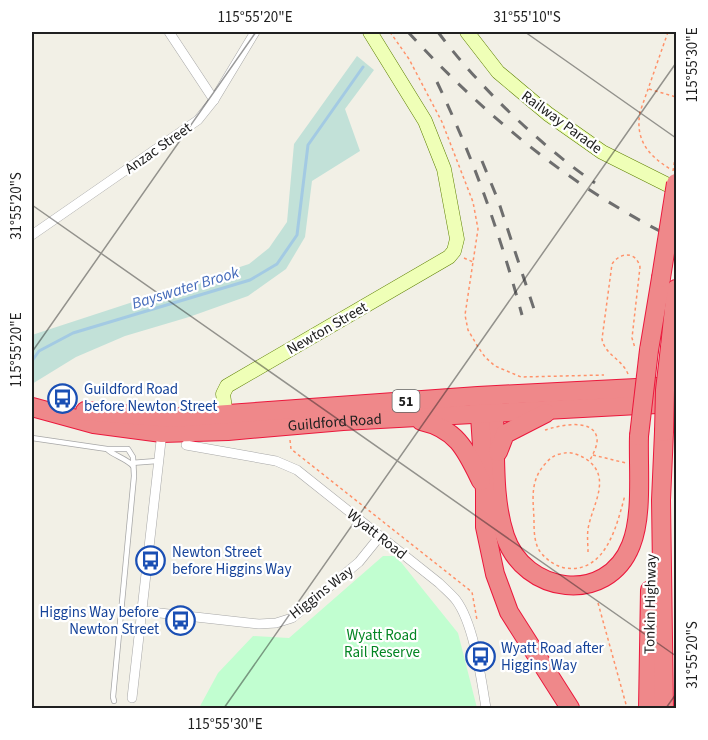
<svg xmlns="http://www.w3.org/2000/svg" width="708" height="740" font-family="'Source Sans 3',sans-serif">
<style>
.wetland{fill:#c2e1d8}
.park{fill:#c1fed0}
.lines{fill:none;stroke-linecap:round;stroke-linejoin:round}
.stream{stroke:#a3cae3;stroke-width:3}
.lane-casing{stroke:#a7a7a7;stroke-width:6}
.street-casing{stroke:#a7a7a7;stroke-width:10}
.secondary-casing{stroke:#5c7f00;stroke-width:15}
.highway-casing{stroke:#eb183c;stroke-width:20}
.path{stroke:#ff926a;stroke-width:1.5;stroke-dasharray:3 3;stroke-linecap:butt}
.lane{stroke:#fff;stroke-width:4.5}
.street{stroke:#fff;stroke-width:9}
.secondary{stroke:#efffb7;stroke-width:14}
.highway{stroke:#ef888a;stroke-width:18}
.rail{stroke:#6e6e6e;stroke-width:3;stroke-dasharray:12 12;stroke-linecap:butt}
.highway-bridge-casing{stroke:#eb183c;stroke-width:20;stroke-linecap:butt}
.path-bridge{stroke:#ff926a;stroke-width:1.5;stroke-dasharray:3 3;stroke-linecap:butt}
.highway-bridge{stroke:#ef888a;stroke-width:18}
.ticks{fill:none;stroke:#202020;stroke-width:1.5;stroke-opacity:0.45}
.labels{text-anchor:middle;stroke-width:4.5;stroke-linejoin:round;paint-order:stroke}
.shield{fill:#fff;stroke:#636363;stroke-width:1.5}
.shield-label{font-size:14px;font-weight:bold;fill:#202020}
.street-label{font-size:15px;fill:#202020;stroke:#fff}
.transit-label{font-size:15px;fill:#164399;stroke:#fff;text-anchor:start}
.park-label{font-size:15px;fill:#038523;stroke:#fff}
.water-label{font-size:16px;font-style:italic;fill:#436aba;stroke:#fff}
.neatline{fill:none;stroke:#202020;stroke-width:2}
.ticks-label{font-size:15px;text-anchor:middle;fill:#202020}
</style>
<rect width="100%" height="100%" fill="#f2f0e6"/>
<!-- wetland -->
<polygon class="wetland" points="357,56 374,70 345,109 360,151 312,181 305,237 286,269 248,296 189,317 125,336 76,357 32,384 32,335 249,264 269,248 287,222 294,144"/>
<!-- park -->
<polygon class="park" points="383,556 396,556 458,633 477,708 199,708 218,673 253,636 289,638"/>
<g class="lines">
<!-- stream -->
<polyline class="stream" points="32,361 39,351 73,333 250,280 277,264 297,235 308,145 363,67"/>
<defs>
<g id="lane">
<polyline points="32,438 107,449 128,449 133,457 134,476 113,697 114,701"/>
<path d="M108,450C115,456 127,459 133,466"/>
<polyline points="131,463 157,461"/>
</g>
<g id="street">
<polyline points="169,32 214,100"/>
<polyline points="32,235 198,120 214,100 255,32"/>
<path d="M186,445L276,461L297,470L439,583C445,589 451,594 456,600C474,624 481,678 486,708"/>
<polyline points="142,611 259,624 276,623 292,618 359,562 380,536"/>
<polyline points="132,698 162,432"/>
</g>
<g id="secondary">
<polyline points="467,32 498,72 548,114 602,152 676,189"/>
<polyline points="227,423 223,394 227,386 449,257 454,251 457,239 444,169 425,121 370,32"/>
</g>
<g id="highway">
<polyline points="670,347 676,289"/>
<polyline points="649,350 661,278"/>
<path d="M493,400C497,444 491,494 505,536C524,594 607,606 631,545C643,515 638,469 639,436"/>
<polyline points="479,401 485,491 485,527 495,574 509,612 570,708"/>
<path id="s1" d="M32,407L94,424L162,433L228,431L343,421L676,403"/>
<polyline points="85,411 171,418 478,396 676,386"/>
<path d="M421,421C457,429 466,450 481,481"/>
<polyline points="498,452 505,434 546,413"/>
<polyline points="648,708 650,590"/>
<polyline points="664,708 661,500 664,432"/>
</g>
</defs>
<!-- lane casing -->
<use href="#lane" class="lane-casing"/>
<!-- street casing -->
<use href="#street" class="street-casing"/>
<!-- secondary casing -->
<use href="#secondary" class="secondary-casing"/>
<!-- highway casing -->
<use href="#highway" class="highway-casing"/>
<!-- path -->
<g class="path">
<polyline points="390,32 409,59 442,122 473,202 478,229 465,315 468,330 478,347 485,357 495,366 521,377 604,375"/>
<path d="M668,32L640,112C635,140 648,155 670,169"/>
<polyline points="649,89 676,97"/>
<polyline points="676,152 676,151"/>
<polyline points="464,258 473,262"/>
<path d="M628,374C622,359 605,355 602,339L612,264C620,252 636,251 640,267L632,338L635,348"/>
<path d="M545,430C558,426 593,417 597,438C598,445 593,454 590,460"/>
<polyline points="290,440 291,449 472,592 477,620"/>
<polyline points="593,455 626,463"/>
<path d="M588,552C588,545 587,537 588,529C592,505 613,477 586,459C578,454 570,451 560,454C554,455 549,459 545,464C530,481 533,498 534,519C534,530 534,541 539,550C545,559 555,566 565,568C606,574 617,525 625,495"/>
<polyline points="598,603 627,708"/>
</g>
<!-- lane -->
<use href="#lane" class="lane"/>
<!-- street -->
<use href="#street" class="street"/>
<!-- secondary -->
<use href="#secondary" class="secondary"/>
<!-- highway -->
<use href="#highway" class="highway"/>
<!-- rail -->
<g class="rail">
<path d="M408,32C484,115 574,190 676,239"/>
<path d="M438,32C477,85 541,146 595,183"/>
<path d="M437,82C474,160 499,231 522,315"/>
<polyline points="482,161 498,200 534,309"/>
</g>
<defs>
<g id="highway-bridge">
<polyline points="661,278 676,183"/>
<polyline points="664,432 665,390 670,347"/>
<polyline points="639,436 649,350"/>
</g>
</defs>
<!-- highway-bridge casing -->
<use href="#highway-bridge" class="highway-bridge-casing"/>
<!-- path-bridge -->
<polyline class="path-bridge" points="673,171 676,152"/>
<!-- highway-bridge -->
<use href="#highway-bridge" class="highway-bridge"/>
</g>
<!-- ticks -->
<path class="ticks" d="M525,32L676,138M32,205L676,656M32,352L256,32M224,708L676,63M666,708L676,694"/>
<!-- icons -->
<defs>
<symbol id="bus-ring" viewBox="-11 -11 22 22"><circle r="9.5" fill="#fff" stroke="#1a4fb4" stroke-width="1.5"/><path d="M-5-6H5V4H4V6H2V4H-2V6H-4V4H-5ZM-3.5-4V0h7V-4ZM-3.5 1.2v1.5H-2V1.2ZM2 1.2v1.5H3.5V1.2Z" fill="#1a4fb4"/></symbol>
</defs>
<g fill-rule="evenodd">
<use href="#bus-ring" x="46" y="382" width="33" height="33"/>
<use href="#bus-ring" x="134" y="544" width="33" height="33"/>
<use href="#bus-ring" x="164" y="604" width="33" height="33"/>
<use href="#bus-ring" x="464" y="640" width="33" height="33"/>
</g>
<g class="labels">
<!-- shield labels -->
<rect class="shield" x="392.5" y="390" width="27" height="22" rx="4.5"/>
<g class="shield-label">
<text x="406" y="406">51</text>
</g>
<!-- street labels -->
<g class="street-label">
<text transform="translate(562 122) rotate(36)" y="5">Railway Parade</text>
<text transform="translate(158 148) rotate(-35)" y="5">Anzac Street</text>
<text transform="translate(327 328) rotate(-30)" y="5">Newton Street</text>
<text dy="5" stroke="none"><textPath href="#s1" startOffset="306">Guildford Road</textPath></text>
<text transform="translate(377 534) rotate(38)" y="5">Wyatt Road</text>
<text transform="translate(321 592) rotate(-38)" y="5">Higgins Way</text>
<text transform="translate(650 604) rotate(-89)" y="5">Tonkin Highway</text>
</g>
<!-- transit labels -->
<g class="transit-label">
<text x="84" y="394">Guildford Road<tspan x="84" dy="17">before Newton Street</tspan></text>
<text x="172" y="557">Newton Street<tspan x="172" dy="17">before Higgins Way</tspan></text>
<text x="159" y="617" text-anchor="end">Higgins Way before<tspan x="159" dy="17">Newton Street</tspan></text>
<text x="501" y="653">Wyatt Road after<tspan x="501" dy="17">Higgins Way</tspan></text>
</g>
<!-- park labels -->
<g class="park-label">
<text x="382" y="640">Wyatt Road<tspan x="382" dy="17">Rail Reserve</tspan></text>
</g>
<!-- water labels -->
<g class="water-label">
<text transform="translate(185 287) rotate(-17)" y="6">Bayswater Brook</text>
</g>
</g>
<!-- border -->
<rect width="708" height="740" fill="none" stroke="#ffffff" stroke-width="66"/>
<rect x="33" y="33" width="642" height="674" class="neatline"/>
<g class="ticks-label">
<text x="255" y="22">115°55'20"E</text>
<text x="527" y="22">31°55'10"S</text>
<text transform="translate(692 65) rotate(-90)" y="5">115°55'30"E</text>
<text transform="translate(16 206) rotate(-90)" y="5">31°55'20"S</text>
<text transform="translate(16 350) rotate(-90)" y="5">115°55'20"E</text>
<text transform="translate(692 655) rotate(-90)" y="5">31°55'20"S</text>
<text x="225" y="729">115°55'30"E</text>
</g>
</svg>
